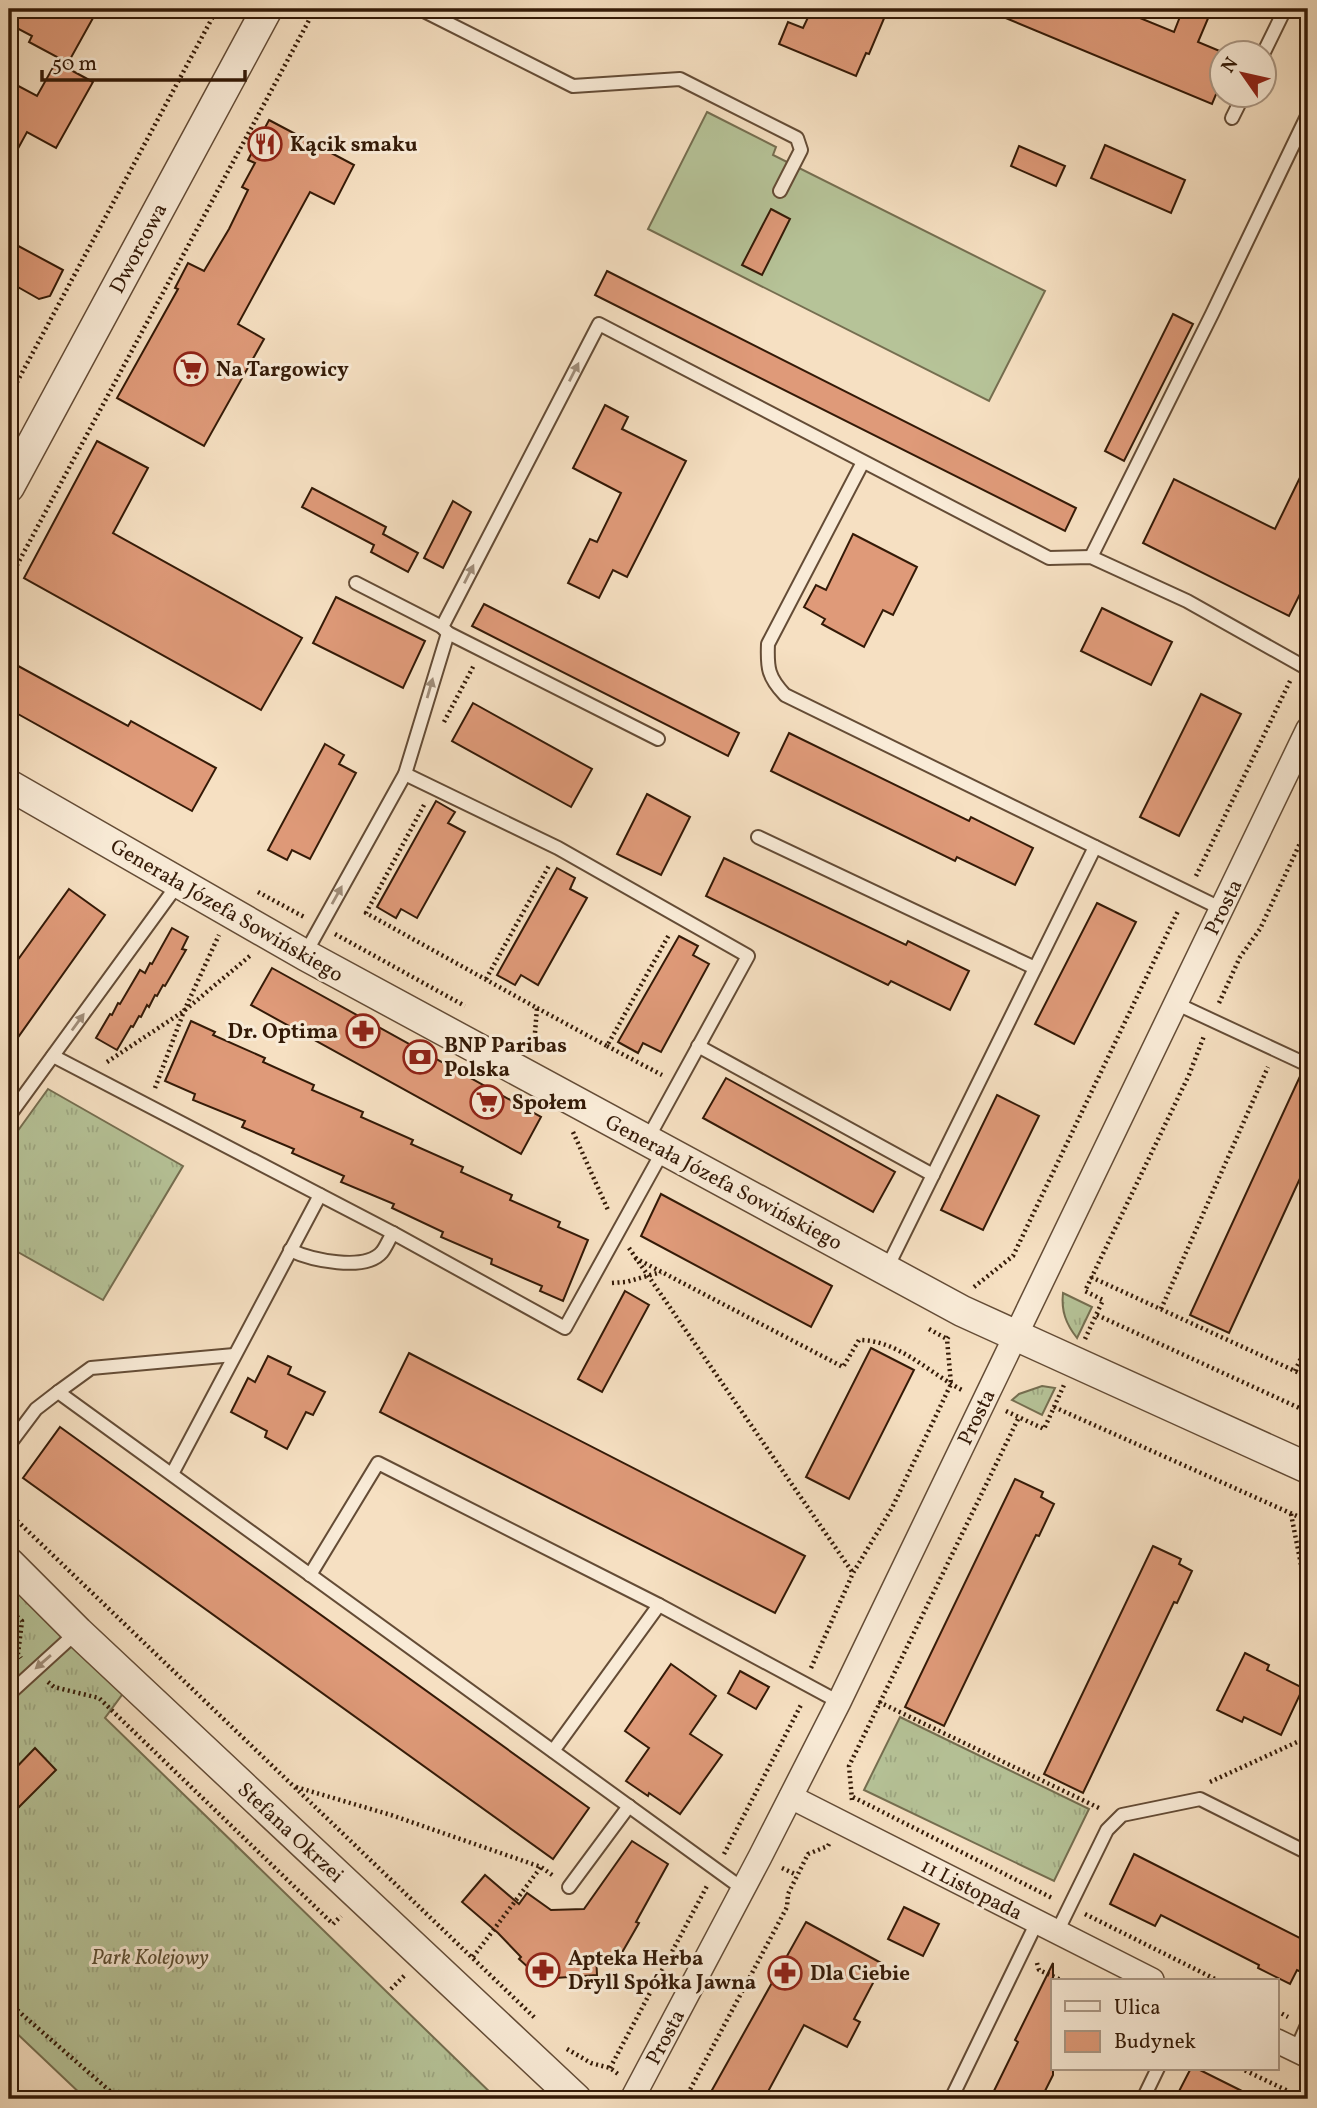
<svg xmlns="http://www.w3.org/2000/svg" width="1317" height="2108" font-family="Vollkorn,serif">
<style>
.grass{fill:url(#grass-tufts);stroke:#756e50;stroke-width:2}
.garden{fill:#b6c398;stroke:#756e50;stroke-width:2}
.building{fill:#df9a79;stroke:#341a07;stroke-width:2}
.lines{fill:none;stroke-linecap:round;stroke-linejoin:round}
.service-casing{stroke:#644c36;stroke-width:16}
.minor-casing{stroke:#644c36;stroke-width:26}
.tertiary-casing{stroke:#644c36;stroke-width:33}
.path{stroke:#341a07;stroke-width:4.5;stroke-dasharray:2 3.5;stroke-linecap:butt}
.service{stroke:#f9ebd7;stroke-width:12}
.minor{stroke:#f9ebd7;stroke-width:23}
.tertiary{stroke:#f9ebd7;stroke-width:30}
.oneway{fill:#a08d79}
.labels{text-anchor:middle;stroke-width:6;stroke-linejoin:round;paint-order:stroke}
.poi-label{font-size:21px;font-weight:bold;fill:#341a07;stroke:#f9ebd7;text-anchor:start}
.street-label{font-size:21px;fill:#341a07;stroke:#f9ebd7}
.park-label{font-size:21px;font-style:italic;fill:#5b4d32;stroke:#f9ebd7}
</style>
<defs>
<pattern id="grass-tufts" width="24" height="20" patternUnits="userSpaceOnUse" patternTransform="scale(1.75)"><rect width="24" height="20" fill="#b6c398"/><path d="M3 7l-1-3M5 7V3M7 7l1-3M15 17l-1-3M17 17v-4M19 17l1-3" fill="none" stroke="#9da782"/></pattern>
</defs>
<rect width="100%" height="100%" fill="#f6e0c2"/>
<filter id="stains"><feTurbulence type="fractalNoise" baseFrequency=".00286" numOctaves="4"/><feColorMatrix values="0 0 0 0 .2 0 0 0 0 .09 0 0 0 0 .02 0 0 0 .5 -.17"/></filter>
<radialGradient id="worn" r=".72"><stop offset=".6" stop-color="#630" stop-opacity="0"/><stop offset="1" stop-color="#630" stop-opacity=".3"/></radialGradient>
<!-- grass -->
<g class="grass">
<polygon points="48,1089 183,1166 103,1300 9,1247 9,1143"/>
<path d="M1063,1293L1092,1307L1077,1338C1066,1324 1061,1311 1063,1293Z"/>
<polygon points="1042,1386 1055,1388 1042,1415 1012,1400 1019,1394"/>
<polygon points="9,1576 127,1688 105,1718 497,2099 86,2099 9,2026"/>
<polygon points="900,1717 1089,1809 1054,1881 864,1790"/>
</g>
<!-- garden -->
<polygon class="garden" points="707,112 776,147 773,155 1045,291 989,401 648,229"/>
<!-- building -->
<g class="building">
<polygon points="9,9 98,9 68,63 29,42 32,36 9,24"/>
<polygon points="812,9 888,9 869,54 866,53 856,76 779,44 788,22 803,28"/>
<polygon points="984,9 1118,9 1174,32 1183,9 1212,9 1198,42 1222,52 1222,80 1212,104"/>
<polygon points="56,62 93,82 56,148 27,132 9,165 9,81 37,96"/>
<polygon points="269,120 354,165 334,204 310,192 238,324 264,339 204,446 117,398 178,289 175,288 188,263 204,271 229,229 248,190 242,187 255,163 248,160"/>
<polygon points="1105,145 1185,180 1171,213 1091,178"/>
<polygon points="1019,146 1065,166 1056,186 1011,166"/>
<polygon points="771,209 790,219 762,275 742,265"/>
<polygon points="9,241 63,270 50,296 39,299 9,282"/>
<polygon points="607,271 1076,508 1065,531 595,295"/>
<polygon points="1173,314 1193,324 1124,461 1105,451"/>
<polygon points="605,405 628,417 622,429 686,461 627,577 613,570 599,598 568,583 590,539 597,542 621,493 573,468"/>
<polygon points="97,441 148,468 113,533 302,638 261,710 24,578"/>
<polygon points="1308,461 1308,578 1289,616 1143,543 1174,479 1275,529"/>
<polygon points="312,488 386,527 383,534 418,553 408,572 371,552 374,545 302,507"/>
<polygon points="453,501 471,512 443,568 424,558"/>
<polygon points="853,534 917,567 893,615 883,610 864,647 822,624 825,619 804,607 816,585 826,590"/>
<polygon points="336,597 425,641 403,688 313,643"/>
<polygon points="484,604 739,733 728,756 472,626"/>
<polygon points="1102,608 1172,642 1151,685 1081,651"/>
<polygon points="9,661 128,726 131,721 216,768 192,811 9,709"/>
<polygon points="1201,694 1241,714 1179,836 1140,817"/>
<polygon points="473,703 592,769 571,807 452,741"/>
<polygon points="789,733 969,821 971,817 1033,848 1015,885 957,857 955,861 771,771"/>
<polygon points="325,744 344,755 339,764 356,773 310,859 292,850 287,860 268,850"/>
<polygon points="647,794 690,817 661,875 617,854"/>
<polygon points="436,801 455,812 448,823 465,832 417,918 401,909 396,918 377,907"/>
<polygon points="724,858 906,945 908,941 969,971 950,1010 891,981 888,985 706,896"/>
<polygon points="557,868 575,878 570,889 587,898 538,985 521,975 515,985 497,975"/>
<polygon points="69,889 105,915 9,1050 9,972"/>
<polygon points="1097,903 1136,922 1074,1044 1035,1024"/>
<polygon points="172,928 188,937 182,949 186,950 165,986 163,985 157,996 155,995 149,1007 147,1005 141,1017 139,1016 133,1027 131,1026 117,1050 96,1038 110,1014 112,1015 118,1003 120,1004 140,970 145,973 150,963 152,964"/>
<polygon points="679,936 698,946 693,955 709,964 661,1052 643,1043 638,1053 618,1042"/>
<polygon points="272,968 541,1117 521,1154 251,1005"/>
<polygon points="191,1021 215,1032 213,1035 265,1058 263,1062 314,1085 312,1090 363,1112 361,1117 413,1140 411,1144 463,1167 461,1172 512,1195 510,1200 560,1222 558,1227 588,1240 563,1301 540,1291 542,1286 491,1264 492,1259 441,1237 443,1232 392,1208 394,1204 341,1182 344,1176 292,1153 294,1149 242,1127 245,1121 193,1100 195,1094 165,1081"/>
<polygon points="1302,1072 1308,1074 1308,1161 1229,1333 1190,1315"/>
<polygon points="726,1078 895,1172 873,1212 703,1118"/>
<polygon points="997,1095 1039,1116 983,1230 941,1210"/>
<polygon points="661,1194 832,1286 811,1327 641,1236"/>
<polygon points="625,1291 649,1305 602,1392 578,1379"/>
<polygon points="871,1348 914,1370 849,1499 806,1477"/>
<polygon points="409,1353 805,1556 775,1613 380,1412"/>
<polygon points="268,1356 291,1367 288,1374 325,1392 313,1415 306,1412 287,1449 265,1437 267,1431 231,1412 248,1378 255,1382"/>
<polygon points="60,1427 589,1808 553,1859 23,1478"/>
<polygon points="1015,1479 1043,1492 1041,1497 1054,1504 1039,1536 1036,1535 944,1726 905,1707"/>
<polygon points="1153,1546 1181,1559 1179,1564 1192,1571 1177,1603 1174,1602 1083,1793 1044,1774"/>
<polygon points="1245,1653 1269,1665 1267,1670 1303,1688 1281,1735 1244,1717 1242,1722 1217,1710"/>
<polygon points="671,1664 716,1696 690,1734 722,1755 680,1814 649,1793 648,1796 626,1781 649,1748 625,1731"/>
<polygon points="740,1671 769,1687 756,1709 728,1693"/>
<polygon points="35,1748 56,1770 9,1817 9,1775"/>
<polygon points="632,1841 668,1864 636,1922 639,1923 616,1963 596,1954 597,1975 541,1979 519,1959 521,1957 498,1933 462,1902 485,1875 519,1904 527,1893 551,1910 584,1909"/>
<polygon points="1134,1854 1308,1942 1308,1958 1301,1972 1297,1970 1290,1984 1258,1968 1259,1965 1161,1915 1155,1926 1110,1904"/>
<polygon points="904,1907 939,1924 923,1956 888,1939"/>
<polygon points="806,1922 883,1964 854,2019 860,2022 847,2047 804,2025 764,2099 707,2099"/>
<polygon points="1053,1963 1053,2075 1041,2099 990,2099 1018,2042 1015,2040"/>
<polygon points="1191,2068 1196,2068 1258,2099 1175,2099"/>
</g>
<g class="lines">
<defs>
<g id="service">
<polyline points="420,9 573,86 680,79 797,138 801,150 780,191"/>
<polyline points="1264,52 1285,9"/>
<polyline points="1232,118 1244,94"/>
<path d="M863,462L768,644C767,668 768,677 785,695L1222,909"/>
<polyline points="1091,557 1212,314 1308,114"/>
<polyline points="356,583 442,627"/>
<polyline points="658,739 448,633 442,627 599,324 1049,558 1091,557 1187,601 1308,669"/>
<polyline points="405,774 558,848 748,956 647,1140"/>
<polyline points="758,837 1035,968"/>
<polyline points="305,954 405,774 448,633"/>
<polyline points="1175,1003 1308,1065"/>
<polyline points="698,1046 933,1175"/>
<polyline points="53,1056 393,1233 565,1328 664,1149"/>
<polyline points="9,1116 178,884"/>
<path d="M290,1250C311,1260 365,1272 382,1252C386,1247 389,1239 393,1233"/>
<polyline points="886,1270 1095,847"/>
<polyline points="58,1392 91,1368 234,1355"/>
<polyline points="9,1445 36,1409 58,1392 743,1889"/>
<polyline points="172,1474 320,1195"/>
<polyline points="310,1575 378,1463 659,1605 839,1702"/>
<polyline points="9,1694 77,1632"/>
<polyline points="553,1751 659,1605"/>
<polyline points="569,1887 629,1806"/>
<polyline points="1057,1932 1107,1830 1122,1815 1200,1799 1308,1853"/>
<polyline points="1296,2050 1308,2023"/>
<polyline points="951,2099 1037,1922"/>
<polyline points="1143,2099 1158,2068"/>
<polyline points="1306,2099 1308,2094"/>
</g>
<g id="minor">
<polyline points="791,1797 1152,1980"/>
<polyline points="1277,2041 1308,2056"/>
<polyline points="632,2099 760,1857 839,1702 1308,729"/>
</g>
<g id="tertiary">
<polyline points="9,487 267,9"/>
<polyline points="9,785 305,955 962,1311 1308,1468"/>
<polyline points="9,1563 78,1632 576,2099"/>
</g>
</defs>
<!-- service casing -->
<use href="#service" class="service-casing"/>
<!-- minor casing -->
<use href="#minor" class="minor-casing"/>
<!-- tertiary casing -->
<use href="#tertiary" class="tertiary-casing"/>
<!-- path -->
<g class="path">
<polyline points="9,397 217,9"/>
<polyline points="9,580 315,9"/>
<polyline points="1303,644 1308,621"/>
<polyline points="444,722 474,665"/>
<polyline points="424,805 366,913 537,1008 534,1045 538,1047"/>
<polyline points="1196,876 1291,679"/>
<polyline points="258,892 306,918"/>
<polyline points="335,934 465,1006"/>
<polyline points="486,979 550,864"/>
<polyline points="1219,1003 1240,957 1260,929 1308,826"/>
<polyline points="537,1008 607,1046 670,933"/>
<polyline points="607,1046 662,1075"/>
<polyline points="107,1062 184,1011 251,955"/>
<polyline points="155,1088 184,1011 219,935"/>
<polyline points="573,1132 608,1210"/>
<polyline points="629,1248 853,1573"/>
<path d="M635,1258L843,1367L859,1340C899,1340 930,1374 964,1391"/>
<polyline points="1091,1277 1308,1377"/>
<polyline points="612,1283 626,1282 661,1272"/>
<polyline points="974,1287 1013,1256 1179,909"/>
<polyline points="1161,1309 1268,1067"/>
<polyline points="1097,1315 1308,1412"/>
<polyline points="929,1329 947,1339"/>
<polyline points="1085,1339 1103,1300 1085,1291 1189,1075 1204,1036"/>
<polyline points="1295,1371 1308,1343"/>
<polyline points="1054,1407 1308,1521"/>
<polyline points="1006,1411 1044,1429 1064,1385"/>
<polyline points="9,1513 536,2019"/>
<polyline points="1291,1514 1308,1600"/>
<polyline points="9,1609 22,1621 18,1654 21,1658"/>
<polyline points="811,1668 853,1573 892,1508 951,1384 947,1339 949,1336"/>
<polyline points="48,1682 54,1687 99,1698 333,1924 341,1916"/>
<polyline points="879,1702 1099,1808"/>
<polyline points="1210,1782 1308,1737"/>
<polyline points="296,1787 391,1815 541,1867 555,1877"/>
<polyline points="853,1797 1052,1898"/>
<polyline points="852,1800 849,1766 1019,1417"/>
<polyline points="724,1854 802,1703"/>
<polyline points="782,1868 797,1875"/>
<polyline points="1085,1914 1217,1980"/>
<polyline points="473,1957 541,1867"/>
<polyline points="1037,1963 1039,1970 1061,1980"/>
<polyline points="391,1989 405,1975"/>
<polyline points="9,2003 119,2099"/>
<polyline points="1277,2011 1288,2017"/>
<polyline points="567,2049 591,2063 610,2068 618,2074"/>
<polyline points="610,2068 707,1886"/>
<polyline points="1240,2068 1288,2091"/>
<polyline points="685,2099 787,1907 788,1894 808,1854 828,1846 830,1842"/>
</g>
<!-- service -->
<use href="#service" class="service"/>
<!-- minor -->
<use href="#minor" class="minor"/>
<!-- tertiary -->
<use href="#tertiary" class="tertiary"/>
</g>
<!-- one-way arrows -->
<defs><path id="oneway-solid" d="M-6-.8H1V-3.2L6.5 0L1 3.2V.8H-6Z" transform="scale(1.75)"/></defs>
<g class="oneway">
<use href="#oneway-solid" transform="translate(574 372) rotate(-63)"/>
<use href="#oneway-solid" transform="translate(469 574) rotate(-63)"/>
<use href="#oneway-solid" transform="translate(430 688) rotate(-74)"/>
<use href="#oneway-solid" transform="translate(337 895) rotate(-61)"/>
<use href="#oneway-solid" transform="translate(78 1022) rotate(-54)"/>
<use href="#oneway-solid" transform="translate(43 1662) rotate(139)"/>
</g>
<!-- icons -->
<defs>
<symbol id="restaurant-ring" viewBox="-11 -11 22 22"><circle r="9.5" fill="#f9ebd7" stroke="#8f2418" stroke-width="1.5"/><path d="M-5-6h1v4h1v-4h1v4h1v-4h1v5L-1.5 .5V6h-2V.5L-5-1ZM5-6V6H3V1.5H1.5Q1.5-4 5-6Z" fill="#8f2418"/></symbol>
<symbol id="supermarket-ring" viewBox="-11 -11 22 22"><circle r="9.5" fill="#f9ebd7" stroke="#8f2418" stroke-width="1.5"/><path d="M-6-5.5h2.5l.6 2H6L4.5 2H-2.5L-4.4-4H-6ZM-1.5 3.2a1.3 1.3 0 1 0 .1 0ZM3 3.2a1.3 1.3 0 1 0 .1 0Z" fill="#8f2418"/></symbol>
<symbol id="pharmacy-ring" viewBox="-11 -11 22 22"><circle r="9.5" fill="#f9ebd7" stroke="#8f2418" stroke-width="1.5"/><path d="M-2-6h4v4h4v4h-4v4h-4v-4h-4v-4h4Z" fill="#8f2418"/></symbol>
<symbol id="bank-ring" viewBox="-11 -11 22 22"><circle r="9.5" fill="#f9ebd7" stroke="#8f2418" stroke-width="1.5"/><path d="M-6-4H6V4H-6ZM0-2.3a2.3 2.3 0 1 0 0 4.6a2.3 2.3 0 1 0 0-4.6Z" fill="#8f2418"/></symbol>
</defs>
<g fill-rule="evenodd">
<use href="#restaurant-ring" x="246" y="125" width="38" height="38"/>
<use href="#supermarket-ring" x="172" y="350" width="38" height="38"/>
<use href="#pharmacy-ring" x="344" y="1012" width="38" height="38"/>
<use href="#bank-ring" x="401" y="1038" width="38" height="38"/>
<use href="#supermarket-ring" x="468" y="1083" width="38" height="38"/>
<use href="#pharmacy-ring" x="524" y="1951" width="38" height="38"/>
<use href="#pharmacy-ring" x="766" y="1954" width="38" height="38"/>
</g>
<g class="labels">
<!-- poi labels -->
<g class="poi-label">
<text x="290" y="151">Kącik smaku</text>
<text x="216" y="376">Na Targowicy</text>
<text x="338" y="1038" text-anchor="end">Dr. Optima</text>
<text x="444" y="1052">BNP Paribas<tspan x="444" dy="24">Polska</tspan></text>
<text x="512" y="1109">Społem</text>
<text x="568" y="1965">Apteka Herba<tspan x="568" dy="24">Dryll Spółka Jawna</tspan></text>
<text x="810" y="1980">Dla Ciebie</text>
</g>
<!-- street labels -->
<g class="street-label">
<text transform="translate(138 248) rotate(-62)" y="7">Dworcowa</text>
<text transform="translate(1223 907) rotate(-64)" y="7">Prosta</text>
<text transform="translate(227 910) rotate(30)" y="7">Generała Józefa Sowińskiego</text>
<text transform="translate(724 1182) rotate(28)" y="7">Generała Józefa Sowińskiego</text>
<text transform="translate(976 1417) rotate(-64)" y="7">Prosta</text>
<text transform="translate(291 1832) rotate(43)" y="7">Stefana Okrzei</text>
<text transform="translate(972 1889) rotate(27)" y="7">11 Listopada</text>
<text transform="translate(665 2037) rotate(-62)" y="7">Prosta</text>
</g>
<!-- park labels -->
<g class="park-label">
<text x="150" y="1964">Park Kolejowy</text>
</g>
</g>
<!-- margin -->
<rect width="1317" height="2108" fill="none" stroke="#f6e0c2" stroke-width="35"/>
<rect x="10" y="10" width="1296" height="2087" fill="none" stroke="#341a07" stroke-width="3.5"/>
<rect x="18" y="18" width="1282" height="2073" fill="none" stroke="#341a07" stroke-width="2"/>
<!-- legend -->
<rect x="1051" y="1979" width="228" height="91" fill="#f9ebd7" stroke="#aa9784" stroke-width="2"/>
<rect x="1065" y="2001" width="35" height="10" fill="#f9ebd7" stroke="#aa9784" stroke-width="2"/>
<text x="1114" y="2014" font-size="21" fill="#341a07">Ulica</text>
<rect x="1065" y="2031" width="35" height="21" fill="#df9a79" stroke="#aa9784" stroke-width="2"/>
<text x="1114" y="2048" font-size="21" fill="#341a07">Budynek</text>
<!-- north arrow -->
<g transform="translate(1243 74) rotate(304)"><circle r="33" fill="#f9ebd7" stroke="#aa9784" stroke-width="2"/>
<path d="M0-5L12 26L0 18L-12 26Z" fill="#8f2418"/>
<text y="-10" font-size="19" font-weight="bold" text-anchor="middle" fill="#341a07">N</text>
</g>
<!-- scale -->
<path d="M42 70v10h203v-10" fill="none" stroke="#341a07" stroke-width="3.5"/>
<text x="52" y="70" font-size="21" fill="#341a07" stroke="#f9ebd7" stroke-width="5" paint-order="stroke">50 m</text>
<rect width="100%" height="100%" filter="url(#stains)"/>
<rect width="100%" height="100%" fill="url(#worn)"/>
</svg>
